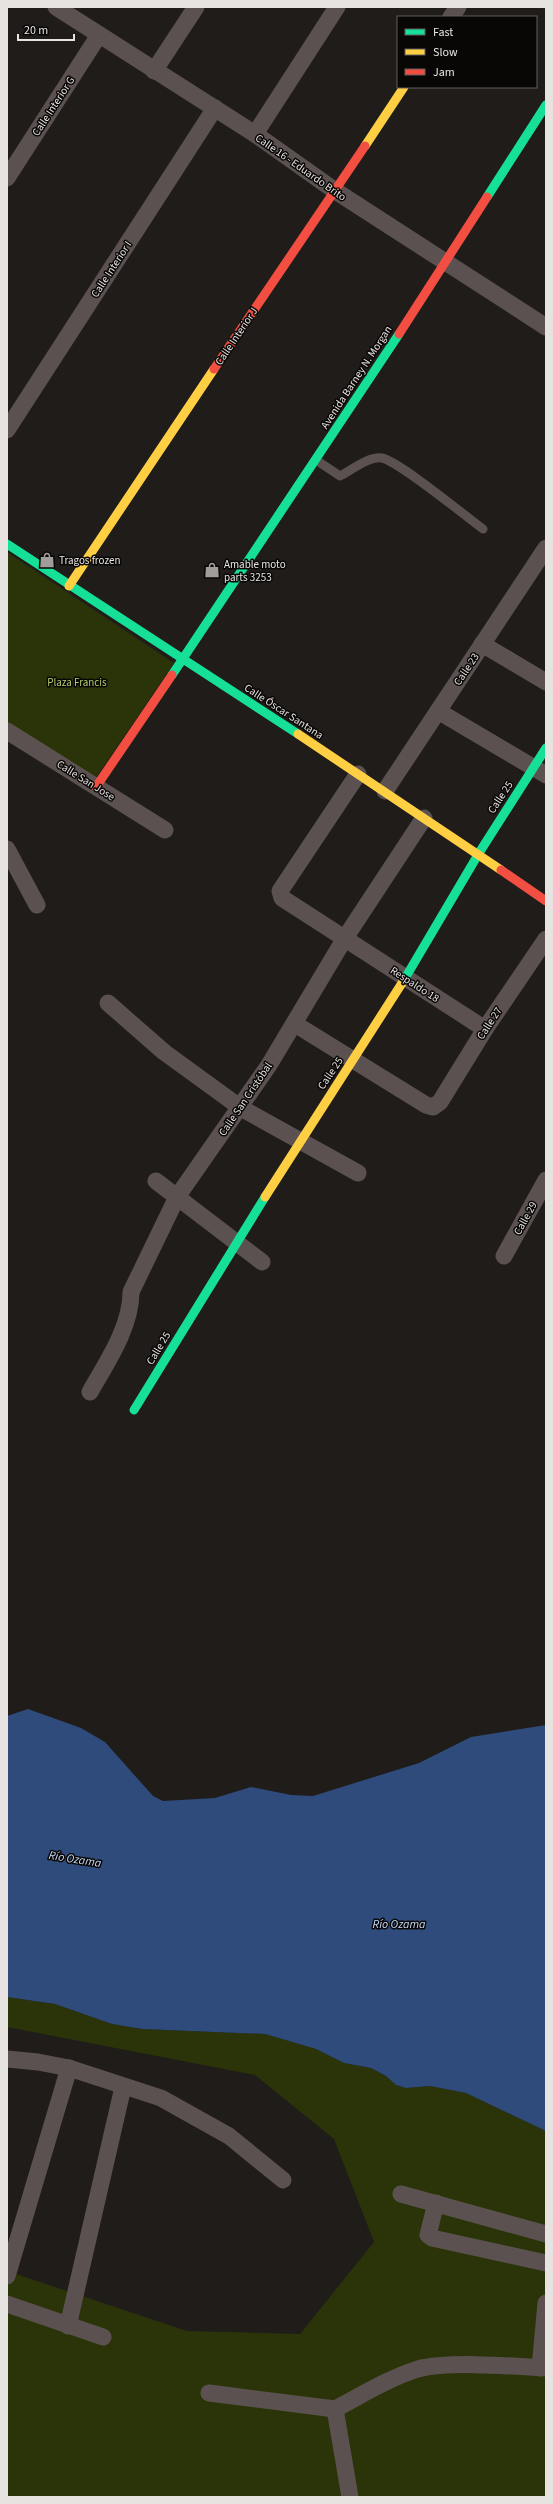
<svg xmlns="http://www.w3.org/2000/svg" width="553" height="2504" font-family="'Source Sans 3',sans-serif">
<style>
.green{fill:#2b3408}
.water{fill:#2e4b7b}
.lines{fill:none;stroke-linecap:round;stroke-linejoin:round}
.lane{stroke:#5b5151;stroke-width:9}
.street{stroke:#5b5151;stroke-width:17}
.fast{stroke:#16e098;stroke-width:9}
.slow{stroke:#ffcf43;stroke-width:9}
.jam{stroke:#f24e42;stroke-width:9}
.labels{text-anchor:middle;stroke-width:3;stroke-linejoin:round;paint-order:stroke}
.street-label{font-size:11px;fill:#e7e3e1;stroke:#090706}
.poi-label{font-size:11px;fill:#e7e3e1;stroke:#090706;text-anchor:start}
.park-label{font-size:11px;fill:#b2cd6e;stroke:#090706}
.water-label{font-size:12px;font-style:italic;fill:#c5d9fa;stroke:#090706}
</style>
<rect width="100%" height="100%" fill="#1f1c1a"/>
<!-- green -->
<g class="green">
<polygon points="7,552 174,663 95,779 7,723"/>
<polygon points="7,1997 55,2004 112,2024 142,2029 265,2034 316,2049 344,2063 371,2068 386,2076 396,2085 406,2088 430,2086 466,2093 546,2131 546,2497 7,2497 7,2271 187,2331 300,2334 374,2242 334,2139 255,2075 7,2027"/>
</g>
<!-- water -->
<polygon class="water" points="28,1709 81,1728 105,1742 153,1796 163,1801 215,1798 251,1787 291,1795 313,1796 419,1763 471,1737 546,1725 546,2131 466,2093 430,2086 406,2088 396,2085 386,2076 371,2068 344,2063 316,2049 265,2034 142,2029 112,2024 55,2004 7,1997 7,1716"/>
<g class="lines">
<!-- lane -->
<path class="lane" d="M316,460L340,476C352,470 368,456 382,458C400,462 464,515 483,529"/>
<!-- street -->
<g class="street">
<polyline points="56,7 255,134 334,190 546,327"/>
<polyline points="451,17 458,7"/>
<polyline points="154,71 196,7"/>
<polyline points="255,134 337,7"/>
<polyline points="7,178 99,35"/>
<polyline points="7,430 215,108"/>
<polyline points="482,644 546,682"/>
<polyline points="438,711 546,775"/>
<polyline points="7,731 165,830"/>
<polyline points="358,774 280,891 282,898 485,1029"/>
<polyline points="385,791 546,548"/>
<polyline points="7,849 37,905"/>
<polyline points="108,1003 164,1052 241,1108 358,1173"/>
<polyline points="295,1024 426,1105 433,1107 440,1102 485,1029 546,939"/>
<polyline points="156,1181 262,1262"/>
<polyline points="504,1256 546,1180"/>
<path d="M90,1392C107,1362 131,1327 131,1292L177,1197L269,1065L345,938L424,818"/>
<polyline points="7,2059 38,2062 69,2068 161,2098 229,2136 283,2180"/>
<polyline points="401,2194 546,2234"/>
<polyline points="436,2203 428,2235 432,2238 546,2263"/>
<polyline points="7,2276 69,2068"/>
<polyline points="7,2304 103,2337"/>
<polyline points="68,2326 123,2087"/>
<polyline points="540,2368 546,2303"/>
<polyline points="209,2393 335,2409 350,2497"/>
<path d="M335,2409C362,2395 389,2378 418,2369C448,2361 513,2366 546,2368"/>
</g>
<!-- fast -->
<g class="fast">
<polyline points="487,197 546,105"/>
<polyline points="7,544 298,734"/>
<polyline points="172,675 399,334"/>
<polyline points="404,980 479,853 546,748"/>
<polyline points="134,1410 265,1197"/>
</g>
<!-- slow -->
<g class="slow">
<polyline points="365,146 404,87"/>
<polyline points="69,586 214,369"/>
<polyline points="298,734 501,870"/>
<polyline points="265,1197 404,980"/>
</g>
<!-- jam -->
<g class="jam">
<polyline points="399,334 487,197"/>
<polyline points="214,369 365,146"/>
<polyline points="96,787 172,675"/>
<polyline points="501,870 546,901"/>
</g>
</g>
<!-- icons -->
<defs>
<symbol id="shop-bare" viewBox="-9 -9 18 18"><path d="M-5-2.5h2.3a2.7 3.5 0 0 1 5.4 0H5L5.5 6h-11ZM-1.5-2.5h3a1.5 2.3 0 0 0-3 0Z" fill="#a19d9b" stroke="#090706" stroke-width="2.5" paint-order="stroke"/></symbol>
</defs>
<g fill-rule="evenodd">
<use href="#shop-bare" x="36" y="549" width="22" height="22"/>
<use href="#shop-bare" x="201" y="559" width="22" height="22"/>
</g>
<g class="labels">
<!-- street labels -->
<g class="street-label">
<text transform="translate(53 106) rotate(-57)" y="4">Calle Interior G</text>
<text transform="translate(301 167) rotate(35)" y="4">Calle 16 - Eduardo Brito</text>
<text transform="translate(111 269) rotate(-57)" y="4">Calle Interior I</text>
<text transform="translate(236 336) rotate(-56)" y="4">Calle Interior J</text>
<text transform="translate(356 377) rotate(-57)" y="4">Avenida Barney N. Morgan</text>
<text transform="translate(466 669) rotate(-56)" y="4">Calle 23</text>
<text transform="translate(284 711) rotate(33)" y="4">Calle Óscar Santana</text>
<text transform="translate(86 780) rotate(32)" y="4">Calle San Jose</text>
<text transform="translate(500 797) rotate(-57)" y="4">Calle 25</text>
<text transform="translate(415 984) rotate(33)" y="4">Respaldo 18</text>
<text transform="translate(489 1023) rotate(-57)" y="4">Calle 27</text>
<text transform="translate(330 1073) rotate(-56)" y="4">Calle 25</text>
<text transform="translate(245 1099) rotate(-56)" y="4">Calle San Cristóbal</text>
<text transform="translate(525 1218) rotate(-61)" y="4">Calle 29</text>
<text transform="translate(158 1348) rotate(-59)" y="4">Calle 25</text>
</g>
<!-- poi labels -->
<g class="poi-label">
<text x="59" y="564">Tragos frozen</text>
<text x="224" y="568">Amable moto<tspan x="224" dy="13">parts 3253</tspan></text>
</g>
<!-- park labels -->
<g class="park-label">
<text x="77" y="686">Plaza Francis</text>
</g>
<!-- water labels -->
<g class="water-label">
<text transform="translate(75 1859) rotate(9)" y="4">Río Ozama</text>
<text x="399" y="1928">Río Ozama</text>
</g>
</g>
<!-- border -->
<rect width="553" height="2504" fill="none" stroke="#e7e3e1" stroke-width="16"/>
<!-- legend -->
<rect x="397" y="16" width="140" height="72" fill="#090706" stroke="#625f5e"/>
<rect x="405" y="29" width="20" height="6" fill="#16e098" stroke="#625f5e"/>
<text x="433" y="36" font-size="12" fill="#e7e3e1">Fast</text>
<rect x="405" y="49" width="20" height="6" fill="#ffcf43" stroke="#625f5e"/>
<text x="433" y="56" font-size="12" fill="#e7e3e1">Slow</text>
<rect x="405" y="69" width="20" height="6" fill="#f24e42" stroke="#625f5e"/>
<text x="433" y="76" font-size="12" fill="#e7e3e1">Jam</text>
<!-- scale -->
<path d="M18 34v6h56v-6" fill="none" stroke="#e7e3e1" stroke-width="2"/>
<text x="24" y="34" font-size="12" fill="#e7e3e1" stroke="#090706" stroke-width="3" paint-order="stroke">20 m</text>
</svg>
